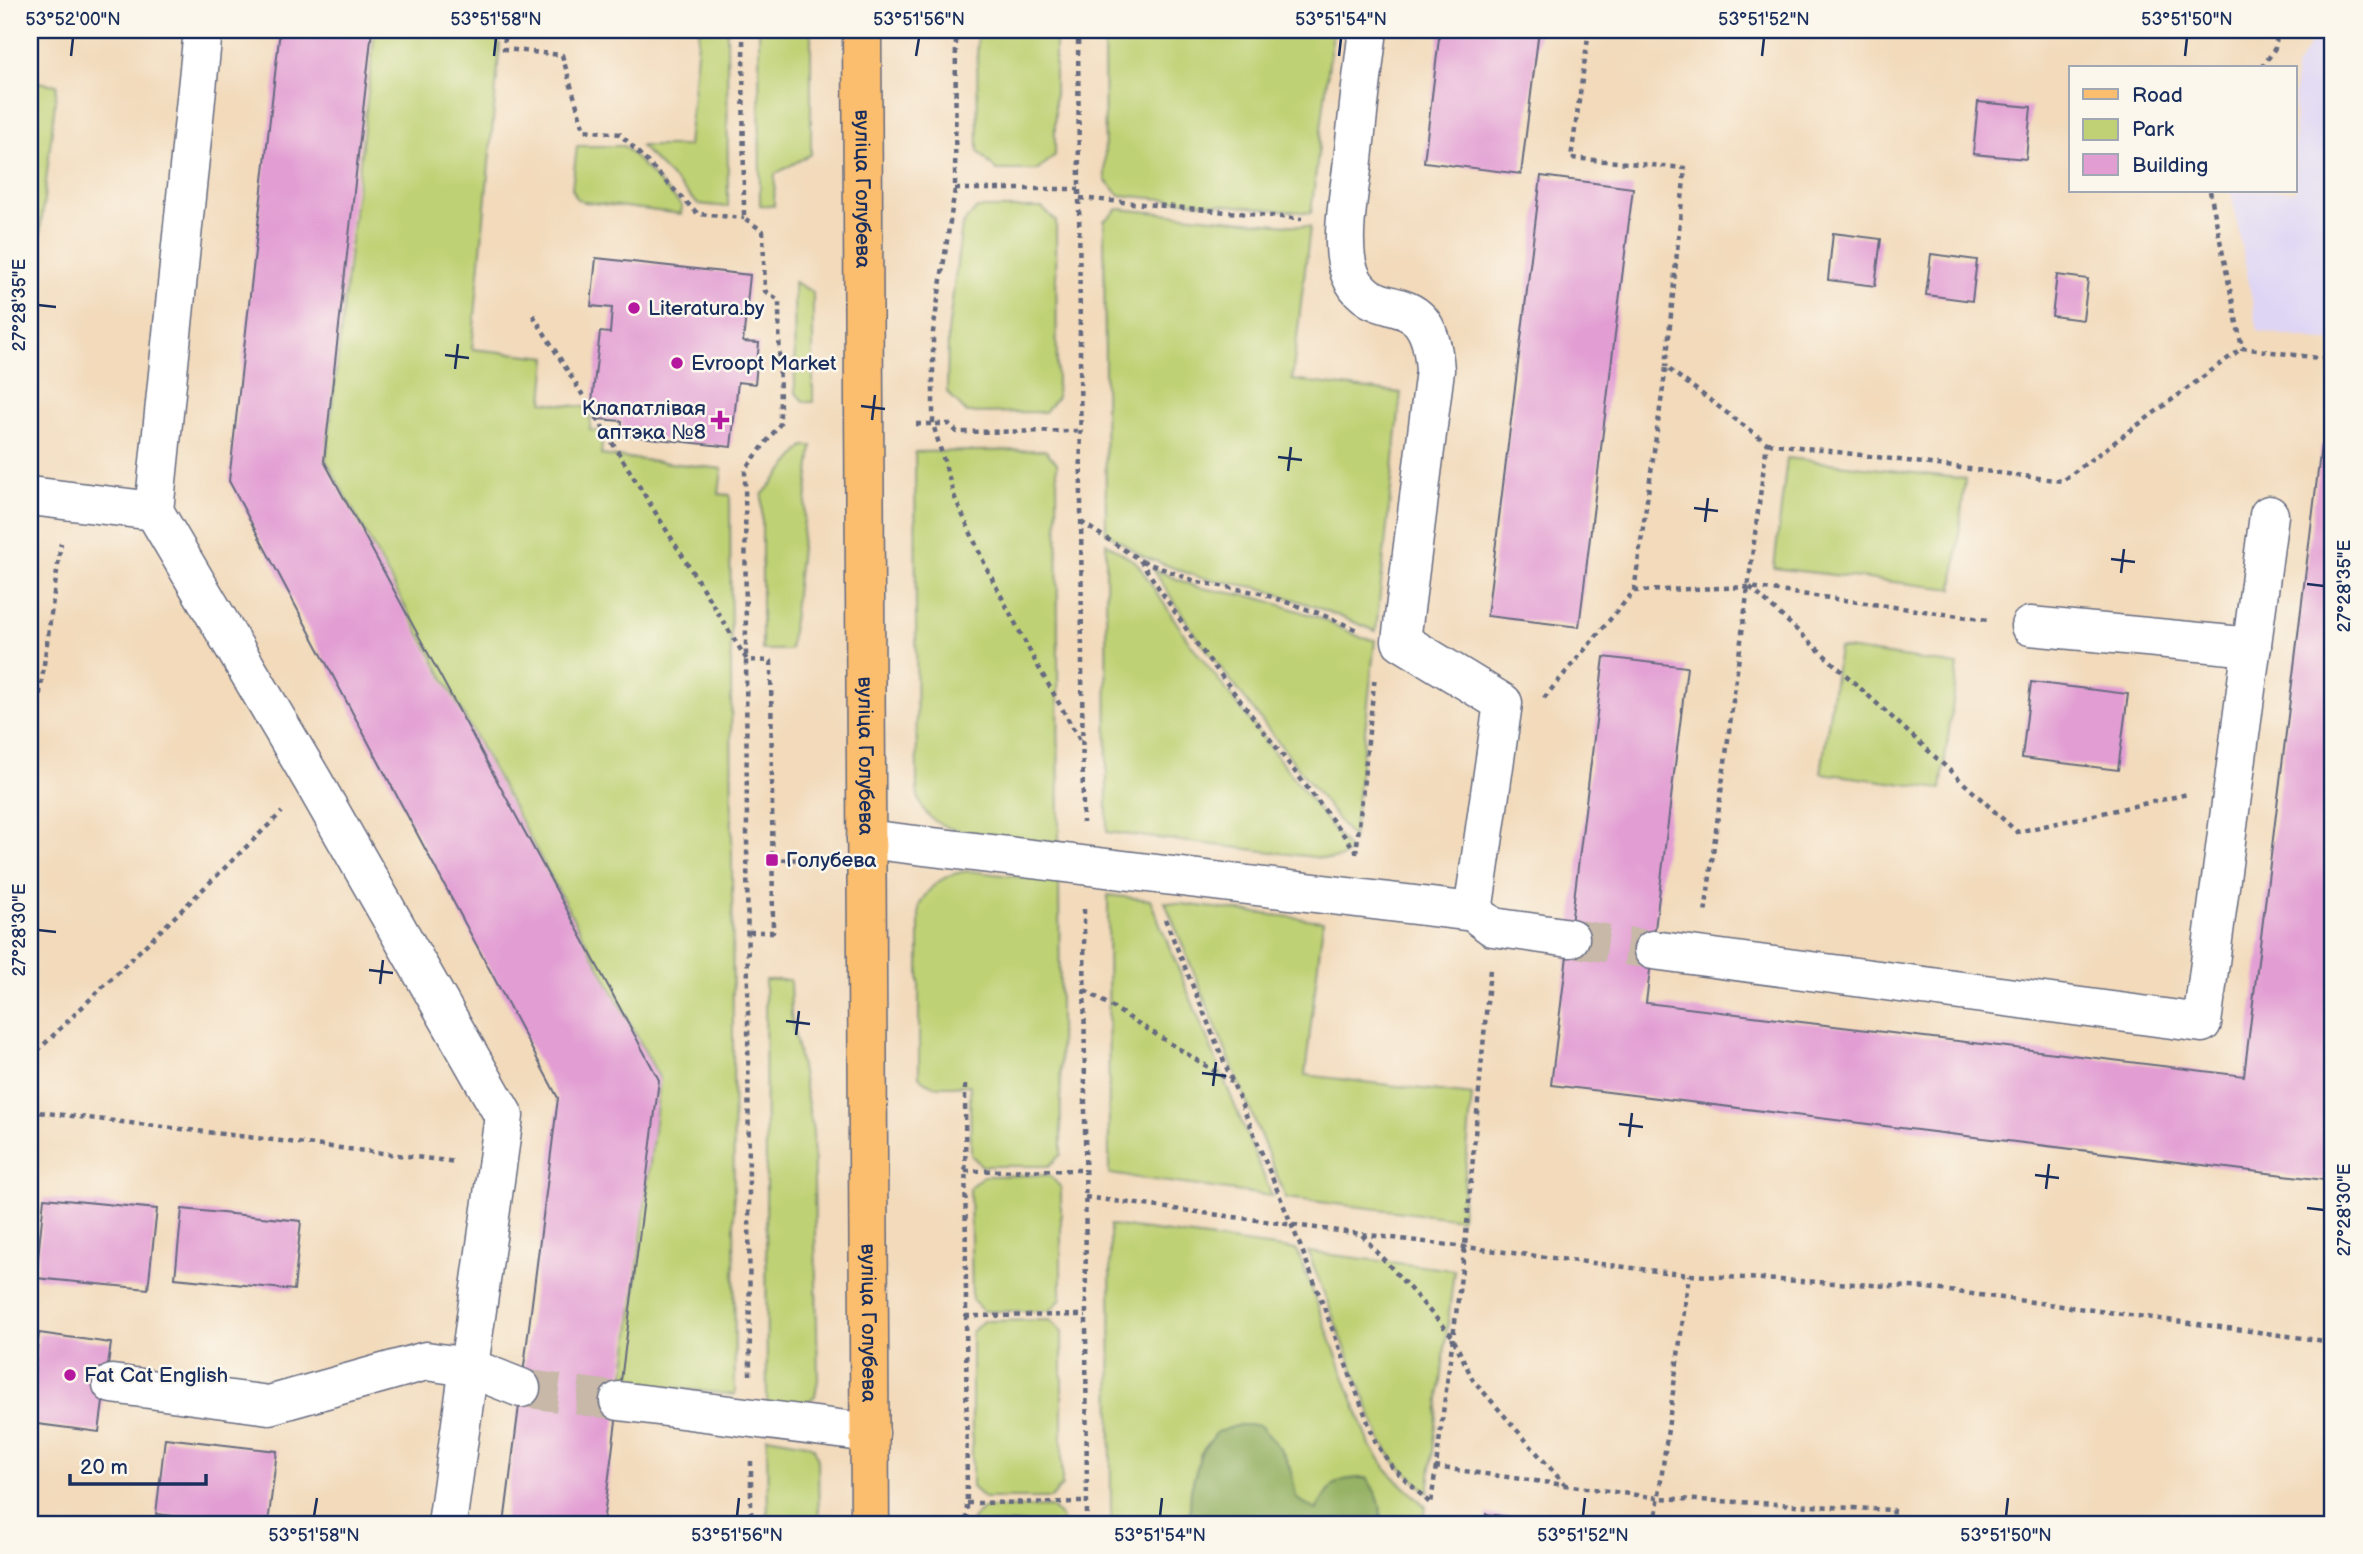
<svg xmlns="http://www.w3.org/2000/svg" width="2363" height="1554" font-family="'Balsamiq Sans',sans-serif">
<style>
.built{fill:#ded5f5}
.green{fill:#bfd174;stroke:#6d8069;stroke-width:2}
.forest{fill:#97b366;stroke:#597162;stroke-width:2}
.building{fill:#e29dd3}
.lines{fill:none;stroke-linecap:round;stroke-linejoin:round}
.minor-tunnel{stroke:#c7b8a8;stroke-width:38;stroke-dasharray:38 19;stroke-linecap:butt}
.minor-casing{stroke:#666b7f;stroke-width:41}
.major-casing{stroke:#666b7f;stroke-width:41}
.path{stroke:#666b7f;stroke-width:4.5;stroke-dasharray:5 5;stroke-linecap:butt}
.minor{stroke:#fff;stroke-width:38}
.major{stroke:#fbbd6e;stroke-width:38}
.ticks{fill:none;stroke:#1b2f5e;stroke-width:2.5}
.poi-dot{fill:#b5179e;stroke:#fbf7ec;stroke-width:2.5}
.labels{text-anchor:middle;stroke-width:5;stroke-linejoin:round;paint-order:stroke}
.street-label{font-size:21px;fill:#1b2f5e;stroke:#fbf7ec}
.poi-label{font-size:21px;fill:#1b2f5e;stroke:#fbf7ec;text-anchor:start}
.neatline{fill:none;stroke:#1b2f5e;stroke-width:2.5}
.ticks-label{font-size:18px;text-anchor:middle;fill:#1b2f5e}
</style>
<rect width="100%" height="100%" fill="#fbf7ec"/>
<filter id="ink" filterUnits="userSpaceOnUse"><feTurbulence type="fractalNoise" baseFrequency=".0143" numOctaves="2"/><feDisplacementMap in="SourceGraphic" scale="14" xChannelSelector="R" yChannelSelector="G"/><feConvolveMatrix kernelMatrix="1 2 1 2 8 2 1 2 1" color-interpolation-filters="sRGB"/></filter>
<filter id="wash" filterUnits="userSpaceOnUse"><feTurbulence type="fractalNoise" baseFrequency=".00686" numOctaves="4" result="noise"/><feDisplacementMap in="SourceGraphic" scale="28" xChannelSelector="R" yChannelSelector="G"/><feGaussianBlur stdDeviation="1.57" result="paint"/><feColorMatrix in="noise" values="0 0 0 0 0 0 0 0 0 0 0 0 0 0 0 0 0 1.4 0 .05"/><feComposite in="paint" operator="in"/></filter>
<g filter="url(#wash)">
<rect width="100%" height="100%" fill="#f2dabb"/>
<!-- built -->
<polygon class="built" points="2315,30 2333,30 2333,342 2258,331 2231,191 2295,191 2295,68 2313,40"/>
<!-- green -->
<g class="green">
<polygon points="375,30 487,30 500,44 472,349 547,357 543,402 591,408 590,430 603,432 601,455 722,469 719,494 730,495 735,1395 624,1382 660,1079 326,460"/>
<polygon points="699,30 727,30 728,207 698,204 640,146 688,146"/>
<polygon points="759,30 811,30 811,154 775,174 774,206 760,205"/>
<polygon points="977,30 1055,30 1055,155 1038,170 996,170 978,151"/>
<polygon points="1104,30 1333,30 1311,213 1120,195 1105,180"/>
<polygon points="30,81 57,85 37,261 30,249"/>
<polygon points="577,146 624,146 682,206 681,214 585,202 577,199 572,188"/>
<polygon points="977,208 1042,208 1056,221 1057,397 1045,412 967,413 947,392 948,332 962,225"/>
<polygon points="1118,209 1310,227 1292,380 1401,393 1376,631 1319,608 1260,588 1198,577 1142,556 1106,532 1104,221"/>
<polygon points="794,282 813,292 813,402 804,402 795,392"/>
<polygon points="804,446 812,446 790,650 762,650 762,495"/>
<path d="M1045,450L1057,463L1059,843C1039,841 1019,838 999,836C966,832 921,832 917,789L915,452Z"/>
<polygon points="1787,458 1965,479 1953,589 1774,568"/>
<polygon points="1106,543 1137,563 1190,643 1350,851 1341,858 1330,859 1107,832"/>
<polygon points="1153,569 1196,587 1259,598 1317,617 1362,638 1375,640 1353,839 1197,637"/>
<polygon points="1839,648 1958,665 1941,789 1821,773"/>
<path d="M969,871L1059,882L1061,1154L1049,1166H982L971,1155L970,1085C955,1085 927,1091 919,1076V906C929,885 946,873 969,871Z"/>
<polygon points="1108,895 1150,900 1272,1196 1109,1174"/>
<polygon points="1165,902 1323,921 1305,1075 1472,1095 1461,1219 1286,1198"/>
<polygon points="765,980 790,980 791,1015 813,1131 818,1380 815,1396 801,1406 767,1403"/>
<polygon points="1049,1175 1061,1187 1061,1299 1050,1311 983,1311 972,1300 970,1187 983,1176"/>
<polygon points="1110,1225 1297,1250 1370,1445 1388,1471 1426,1507 1424,1524 1111,1524"/>
<polygon points="1308,1252 1454,1270 1428,1493 1396,1463 1381,1440"/>
<polygon points="1050,1320 1062,1332 1062,1486 1051,1498 984,1498 972,1487 972,1332 983,1321"/>
<polygon points="767,1437 807,1444 814,1448 818,1460 819,1524 768,1524"/>
<polygon points="1051,1507 1062,1519 1062,1524 972,1524 972,1519 984,1508"/>
</g>
<!-- forest -->
<path class="forest" d="M1239,1425H1259C1285,1452 1291,1460 1296,1498L1316,1510C1333,1483 1333,1478 1367,1478C1376,1493 1385,1507 1379,1524H1189L1191,1489L1201,1453L1217,1432Z"/>
<g id="blocks">
<!-- building -->
<g class="building">
<polygon points="280,30 372,30 324,461 659,1080 603,1524 504,1524 558,1098 229,481"/>
<polygon points="1440,30 1539,30 1521,174 1424,162"/>
<polygon points="1978,102 2031,107 2026,159 1973,154"/>
<polygon points="1541,176 1633,188 1579,627 1487,616"/>
<polygon points="1833,233 1881,239 1875,286 1828,280"/>
<polygon points="1931,254 1977,260 1972,301 1926,295"/>
<polygon points="596,258 750,275 743,342 759,343 755,384 738,382 731,447 621,435 622,421 598,419 600,403 592,402 600,332 610,333 612,308 591,306"/>
<polygon points="2057,275 2088,279 2083,320 2052,316"/>
<polygon points="2321,446 2333,448 2333,1102 2324,1180 1551,1085 1604,657 1687,667 1646,1003 2244,1076"/>
<polygon points="2031,682 2128,694 2118,770 2022,758"/>
<polygon points="44,1198 157,1209 148,1289 36,1278"/>
<polygon points="182,1209 301,1221 294,1290 175,1278"/>
<polygon points="39,1333 111,1343 99,1432 30,1423 30,1407"/>
<polygon points="165,1438 277,1451 268,1524 242,1524 156,1514"/>
<polygon points="1486,1514 1554,1523 1554,1524 1485,1524"/>
</g>
</g>
</g>
<g filter="url(#ink)">
<use href="#blocks" fill-opacity="0" stroke="#666b7f" stroke-width="2"/>
<g class="lines">
<!-- minor-tunnel -->
<g class="minor-tunnel">
<polyline points="1570,938 1653,950"/>
<polyline points="521,1388 619,1401"/>
</g>
<defs>
<g id="minor">
<polyline points="203,30 154,511 313,781 504,1116 447,1524"/>
<path d="M1368,30C1362,76 1357,122 1352,169C1349,193 1344,219 1345,243C1345,255 1347,269 1353,280C1379,326 1429,281 1435,370L1401,641L1503,703L1473,912"/>
<polyline points="30,496 154,511"/>
<polyline points="2030,626 2252,647"/>
<polyline points="866,839 1473,912 1493,927 1570,938"/>
<polyline points="1653,950 2202,1023 2269,515"/>
<polyline points="112,1384 269,1405 426,1361 468,1367 521,1388"/>
<polyline points="619,1401 870,1433"/>
</g>
<g id="major">
<path id="s1" d="M862,30L870,1524"/>
</g>
</defs>
<!-- minor casing -->
<use href="#minor" class="minor-casing"/>
<!-- major casing -->
<use href="#major" class="major-casing"/>
<!-- path -->
<g class="path">
<polyline points="498,30 505,37 504,49 562,55 584,130 620,134 698,214 744,218"/>
<polyline points="743,30 744,218 763,231 765,291 779,300 780,424 745,470 750,1375"/>
<polyline points="956,30 955,189 933,332 933,424 955,498 986,567 1035,661 1081,742"/>
<polyline points="1078,30 1083,823"/>
<polyline points="1589,30 1571,158 1685,168 1666,367"/>
<polyline points="2262,68 2275,48 2278,30"/>
<polyline points="955,189 1079,189"/>
<polyline points="2210,191 2242,348 2333,360"/>
<polyline points="1080,198 1302,219"/>
<polyline points="533,315 747,660 771,661 773,932 749,932"/>
<polyline points="916,424 949,424 957,432 1080,431"/>
<polyline points="1768,443 2062,481 2242,348"/>
<polyline points="1081,522 1140,560 1193,639 1356,851"/>
<polyline points="1142,561 1198,582 1260,593 1318,613 1360,631"/>
<polyline points="1750,587 2017,832 2188,794"/>
<polyline points="1634,591 1750,587 1988,620"/>
<polyline points="1544,698 1634,591 1666,367 1767,443 1705,914"/>
<polyline points="30,764 61,543"/>
<polyline points="1356,854 1375,675"/>
<polyline points="772,860 824,859"/>
<polyline points="1084,909 1087,1524"/>
<polyline points="1165,919 1302,1250 1376,1443 1392,1467 1431,1504 1465,1246 1490,969"/>
<polyline points="1085,990 1232,1082"/>
<polyline points="30,1058 282,812"/>
<polyline points="965,1085 967,1524"/>
<polyline points="30,1111 457,1162"/>
<polyline points="965,1171 1085,1170"/>
<polyline points="1085,1197 1361,1234 1689,1275 1927,1288 2333,1342"/>
<polyline points="1362,1235 1452,1336 1473,1380 1565,1485"/>
<polyline points="965,1316 1086,1315"/>
<polyline points="751,1461 751,1524"/>
<polyline points="1435,1467 1658,1498 1893,1510 1891,1524"/>
<polyline points="967,1503 1087,1502"/>
<polyline points="1655,1524 1689,1275"/>
</g>
<!-- minor -->
<use href="#minor" class="minor"/>
<!-- major -->
<use href="#major" class="major"/>
</g>
</g>
<!-- ticks -->
<path class="ticks" d="M71,56L73,38M494,56L496,38M916,56L919,38M1339,56L1341,38M1762,56L1764,38M2185,56L2187,38M38,305L56,307M445,355L469,358M455,369L458,344M861,406L885,409M872,420L875,395M1278,457L1302,460M1288,471L1291,447M1694,508L1718,511M1705,522L1708,498M2111,559L2135,562M2121,573L2124,549M2307,584L2324,586M38,930L56,932M369,970L393,973M380,984L383,960M786,1021L810,1024M796,1035L799,1011M1202,1073L1226,1076M1213,1086L1216,1062M1619,1124L1643,1127M1629,1137L1632,1113M2035,1175L2059,1178M2046,1189L2049,1164M2307,1208L2324,1210M314,1516L317,1498M737,1516L739,1498M1160,1516L1162,1498M1583,1516L1585,1498M2006,1516L2008,1498"/>
<!-- markers -->
<g class="poi-dot">
<circle cx="634" cy="308" r="7"/>
<circle cx="677" cy="363" r="7"/>
<path d="M716.5 409.5h7v7h7v7h-7v7h-7v-7h-7v-7h7z"/>
<rect x="765" y="853" width="14" height="14" rx="3.5"/>
<circle cx="70" cy="1375" r="7"/>
</g>
<g class="labels">
<!-- street labels -->
<g class="street-label">
<text dy="7" stroke="none"><textPath href="#s1" startOffset="159">вуліца Голубева</textPath></text>
<text dy="7" stroke="none"><textPath href="#s1" startOffset="726">вуліца Голубева</textPath></text>
<text dy="7" stroke="none"><textPath href="#s1" startOffset="1293">вуліца Голубева</textPath></text>
</g>
<!-- poi labels -->
<g class="poi-label">
<text x="648" y="315">Literatura.by</text>
<text x="691" y="370">Evroopt Market</text>
<text x="706" y="415" text-anchor="end">Клапатлівая<tspan x="706" dy="24">аптэка №8</tspan></text>
<text x="786" y="867">Голубева</text>
<text x="84" y="1382">Fat Cat English</text>
</g>
</g>
<!-- margin -->
<rect width="2363" height="1554" fill="none" stroke="#fbf7ec" stroke-width="77"/>
<!-- legend -->
<rect x="2069" y="66" width="228" height="126" fill="#fbf7ec" stroke="#a1a7b3" stroke-width="2"/>
<rect x="2083" y="89" width="35" height="10" fill="#fbbd6e" stroke="#a1a7b3" stroke-width="2"/>
<text x="2132" y="102" font-size="21" fill="#1b2f5e">Road</text>
<rect x="2083" y="119" width="35" height="21" fill="#bfd174" stroke="#a1a7b3" stroke-width="2"/>
<text x="2132" y="136" font-size="21" fill="#1b2f5e">Park</text>
<rect x="2083" y="154" width="35" height="21" fill="#e29dd3" stroke="#a1a7b3" stroke-width="2"/>
<text x="2132" y="172" font-size="21" fill="#1b2f5e">Building</text>
<!-- scale -->
<path d="M70 1474v10h136v-10" fill="none" stroke="#1b2f5e" stroke-width="3.5"/>
<text x="80" y="1474" font-size="21" fill="#1b2f5e" stroke="#fbf7ec" stroke-width="5" paint-order="stroke">20 m</text>
<rect x="38" y="38" width="2286" height="1478" class="neatline"/>
<g class="ticks-label">
<text x="73" y="25">53°52'00"N</text>
<text x="496" y="25">53°51'58"N</text>
<text x="919" y="25">53°51'56"N</text>
<text x="1341" y="25">53°51'54"N</text>
<text x="1764" y="25">53°51'52"N</text>
<text x="2187" y="25">53°51'50"N</text>
<text transform="translate(19 305) rotate(-90)" y="6">27°28'35"E</text>
<text transform="translate(2344 586) rotate(-90)" y="6">27°28'35"E</text>
<text transform="translate(19 930) rotate(-90)" y="6">27°28'30"E</text>
<text transform="translate(2344 1210) rotate(-90)" y="6">27°28'30"E</text>
<text x="314" y="1541">53°51'58"N</text>
<text x="737" y="1541">53°51'56"N</text>
<text x="1160" y="1541">53°51'54"N</text>
<text x="1583" y="1541">53°51'52"N</text>
<text x="2006" y="1541">53°51'50"N</text>
</g>
</svg>
